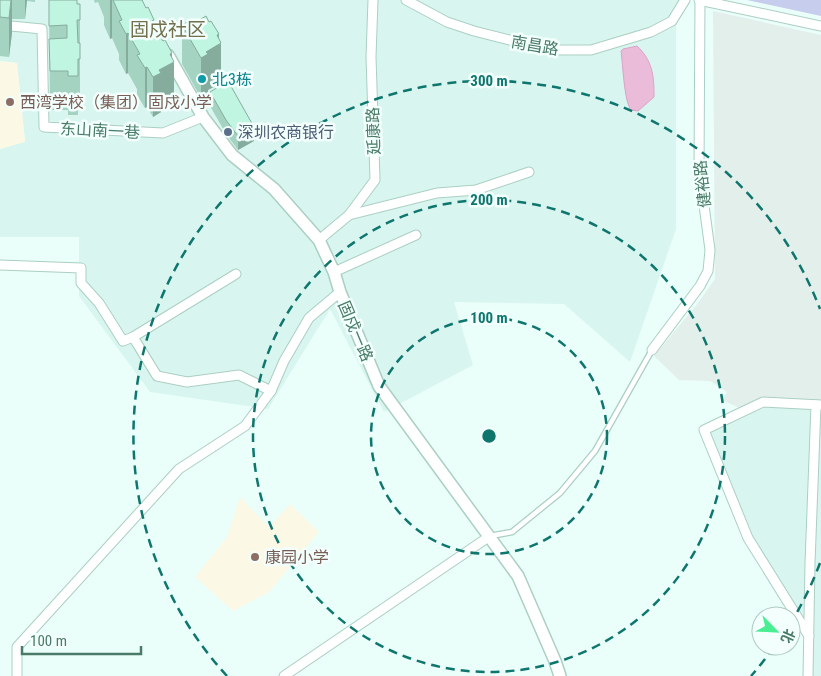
<svg xmlns="http://www.w3.org/2000/svg" width="821" height="676" font-family="'Roboto Condensed','Noto Sans SC',sans-serif">
<style>
.residential{fill:#d8f6ef}
.industrial{fill:#e3efeb}
.education{fill:#fbf8e6}
.green{fill:#c6cded}
.water{fill:#eabcd9;stroke:#dca2c6}
.lines{fill:none;stroke-linecap:round;stroke-linejoin:round}
.service-casing{stroke:#abcfc3;stroke-width:7}
.minor-casing{stroke:#abcfc3;stroke-width:11}
.tertiary-casing{stroke:#abcfc3;stroke-width:14}
.service{stroke:#fff;stroke-width:4.5}
.minor{stroke:#fff;stroke-width:9}
.tertiary{stroke:#fff;stroke-width:11}
.wall{fill:#a5d3c2}
.shaded-wall{fill:#86ac9e}
.building{fill:#c0f5e1;stroke:#86ac9e}
.ring{fill:none;stroke:#0f766e;stroke-width:2.5;stroke-dasharray:9 6}
.culture-dot{fill:#0f9aa8;stroke:#f2fffd;stroke-width:2}
.education-dot{fill:#8d6e63;stroke:#f2fffd;stroke-width:2}
.service-dot{fill:#5c6f8a;stroke:#f2fffd;stroke-width:2}
.labels{text-anchor:middle;stroke-width:5;stroke-linejoin:round;paint-order:stroke}
.street-label{font-size:16px;fill:#4a7b67;stroke:#f2fffd}
.culture-label{font-size:16px;fill:#0d838f;stroke:#f2fffd;text-anchor:start}
.education-label{font-size:16px;fill:#785e54;stroke:#f2fffd;text-anchor:start}
.service-label{font-size:16px;fill:#4e5e75;stroke:#f2fffd;text-anchor:start}
.quarter-label{font-size:19px;fill:#74704d;stroke:#f2fffd}
.centre{fill:#0f766e;stroke:#f2fffd;stroke-width:2.5}
.ring-label{font-size:15px;text-anchor:middle;font-weight:bold;fill:#0f766e;stroke:#f2fffd;stroke-width:5;stroke-linejoin:round;paint-order:stroke}
</style>
<rect width="100%" height="100%" fill="#eafefa"/>
<!-- residential -->
<g class="residential">
<polygon points="0,0 679,0 676,24 676,229 630,362 564,304 454,302 473,365 384,412 330,309 268,409 150,392 79,296 79,237 0,237 0,149 25,141 17,63 0,61"/>
<polygon points="763,402 821,405 821,676 808,676 809,636 748,538 704,430"/>
</g>
<!-- industrial -->
<polygon class="industrial" points="713,11 821,35 821,404 763,402 742,409 722,400 727,392 710,381 679,380 654,356 698,303 715,279"/>
<!-- education -->
<g class="education">
<polygon points="0,61 17,63 25,142 0,149"/>
<polygon points="240,497 269,527 290,504 319,532 269,592 233,611 195,577 227,537"/>
</g>
<!-- green -->
<polygon class="green" points="747,0 821,0 821,16"/>
<!-- water -->
<path class="water" d="M637,46C652,60 654,75 654,94V97L638,111L631,110C624,101 623,65 621,51L623,49Z"/>
<g class="lines">
<defs>
<polyline id="service" points="490,536 512,532 560,493 595,451 652,350"/>
<g id="minor">
<polyline points="406,0 447,22 474,31 549,50 591,50 651,32 672,21 685,0"/>
<polyline points="699,0 821,26"/>
<polyline points="0,25 42,29 44,127 163,133 203,117"/>
<polyline points="349,215 437,193 476,190 529,172"/>
<polyline points="319,240 349,215 375,180 371,57 373,0"/>
<polyline points="0,265 81,268 81,283 99,303 123,341 133,337"/>
<polyline points="334,272 416,235"/>
<polyline points="236,274 133,337 157,376 187,382 239,375 271,391"/>
<polyline points="652,350 700,286 708,271 710,250 699,168 700,0"/>
<polyline points="809,636 748,538 704,430 763,402 821,405"/>
<polyline points="17,676 17,647 179,469 245,426 271,391 284,361 309,318 340,292"/>
<polyline points="284,676 490,536"/>
<polyline points="808,676 810,563 816,405"/>
</g>
<polyline id="tertiary" points="168,55 203,117 232,155 274,189 319,240 334,272 340,292 379,386 518,576 555,661 560,676"/>
</defs>
<!-- service casing -->
<use href="#service" class="service-casing"/>
<!-- minor casing -->
<use href="#minor" class="minor-casing"/>
<!-- tertiary casing -->
<use href="#tertiary" class="tertiary-casing"/>
<!-- service -->
<use href="#service" class="service"/>
<!-- minor -->
<use href="#minor" class="minor"/>
<!-- tertiary -->
<use href="#tertiary" class="tertiary"/>
</g>
<!-- wall -->
<g class="wall">
<polygon points="0,0 35,0 35,2 27,1 25,19 12,19 12,33 9,57 0,56"/>
<polygon points="49,0 80,4 80,99 78,99 78,115 68,115 68,110 50,110"/>
<polygon points="94,0 142,0 154,25 172,57 174,101 161,109 161,112 153,117 147,107 145,108 137,95 137,89 128,73 126,74 119,60 119,54 112,38 110,39 104,25 104,17 98,2 95,3"/>
<polygon points="182,25 191,25 219,39 221,83 208,90 208,94 201,98 182,64"/>
<polygon points="210,92 254,141 238,150 226,134 210,106"/>
</g>
<!-- shaded-wall -->
<g class="shaded-wall">
<polygon points="11,0 12,0 12,33 9,57 9,18"/>
<polygon points="25,0 27,0 25,19"/>
<polygon points="110,0 112,0 112,38 110,39"/>
<polygon points="128,33 128,73 126,74 126,34"/>
<polygon points="219,34 219,45 221,43 221,83 208,90 208,94 201,98 201,58 206,52 217,35"/>
<polygon points="172,53 172,63 174,62 174,101 161,109 161,112 153,117 153,77 159,70 170,54"/>
<polygon points="147,67 147,107 145,108 145,68"/>
<polygon points="254,127 254,141 238,150 238,136"/>
</g>
<!-- building -->
<g class="building">
<polygon points="0,0 11,0 9,18 0,17"/>
<polygon points="49,0 77,0 77,4 80,4 80,20 77,20 78,43 80,43 80,59 78,59 78,76 68,76 68,71 50,71 49,39 67,38 67,25 49,26"/>
<polygon points="113,0 142,0 146,8 148,7 154,20 152,21 157,31 163,41 165,40 172,53 170,54 174,62 159,70 161,73 153,77 147,67 145,68 137,55 140,54 128,33 126,34 119,21 122,20"/>
<polygon points="206,16 209,22 211,21 219,34 217,35 221,43 206,52 208,54 201,58 182,25 189,21 191,25"/>
<polygon points="228,81 254,127 238,136 226,120 210,92"/>
</g>
<!-- distance rings -->
<g class="ring">
<circle cx="489" cy="436" r="118"/>
<circle cx="489" cy="436" r="236"/>
<path d="M820 563A355 355 0 0 1 792 621M774 647A355 355 0 0 1 751 676M227 676A355 355 0 1 1 820 309"/>
</g>
<!-- markers -->
<circle class="culture-dot" cx="202" cy="79" r="5"/>
<g class="education-dot">
<circle cx="10" cy="102" r="5"/>
<circle cx="255" cy="557" r="5"/>
</g>
<circle class="service-dot" cx="228" cy="132" r="5"/>
<g class="labels">
<!-- street labels -->
<g class="street-label">
<text transform="translate(535 45) rotate(10)" y="6">南昌路</text>
<text transform="translate(100 130) rotate(3)" y="6">东山南一巷</text>
<text transform="translate(373 131) rotate(-92)" y="6">延康路</text>
<text transform="translate(702 184) rotate(-96)" y="6">健裕路</text>
<text transform="translate(356 331) rotate(67)" y="6">固戍一路</text>
</g>
<!-- culture labels -->
<g class="culture-label">
<text x="212" y="85">北3栋</text>
</g>
<!-- education labels -->
<g class="education-label">
<text x="20" y="108">西湾学校（集团）固戍小学</text>
<text x="265" y="563">康园小学</text>
</g>
<!-- service labels -->
<g class="service-label">
<text x="238" y="138">深圳农商银行</text>
</g>
<!-- quarter labels -->
<g class="quarter-label">
<text x="168" y="36">固戍社区</text>
</g>
</g>
<circle cx="489" cy="436" r="8" class="centre"/>
<g class="ring-label">
<text x="489" y="86">300 m</text>
<text x="489" y="205">200 m</text>
<text x="489" y="323">100 m</text>
</g>
<!-- north arrow -->
<g transform="translate(776 631) rotate(114)"><circle r="24" fill="#f2fffd" stroke="#afcac1"/>
<path d="M0-4L9 19L0 12L-9 19Z" fill="#49ee93"/>
<text y="-8" font-size="14" font-weight="bold" text-anchor="middle" fill="#4a7b67">北</text>
</g>
<!-- scale -->
<path d="M22 646v8h119v-8" fill="none" stroke="#4a7b67" stroke-width="2.5"/>
<text x="30" y="646" font-size="15" fill="#4a7b67" stroke="#f2fffd" stroke-width="4" paint-order="stroke">100 m</text>
</svg>
